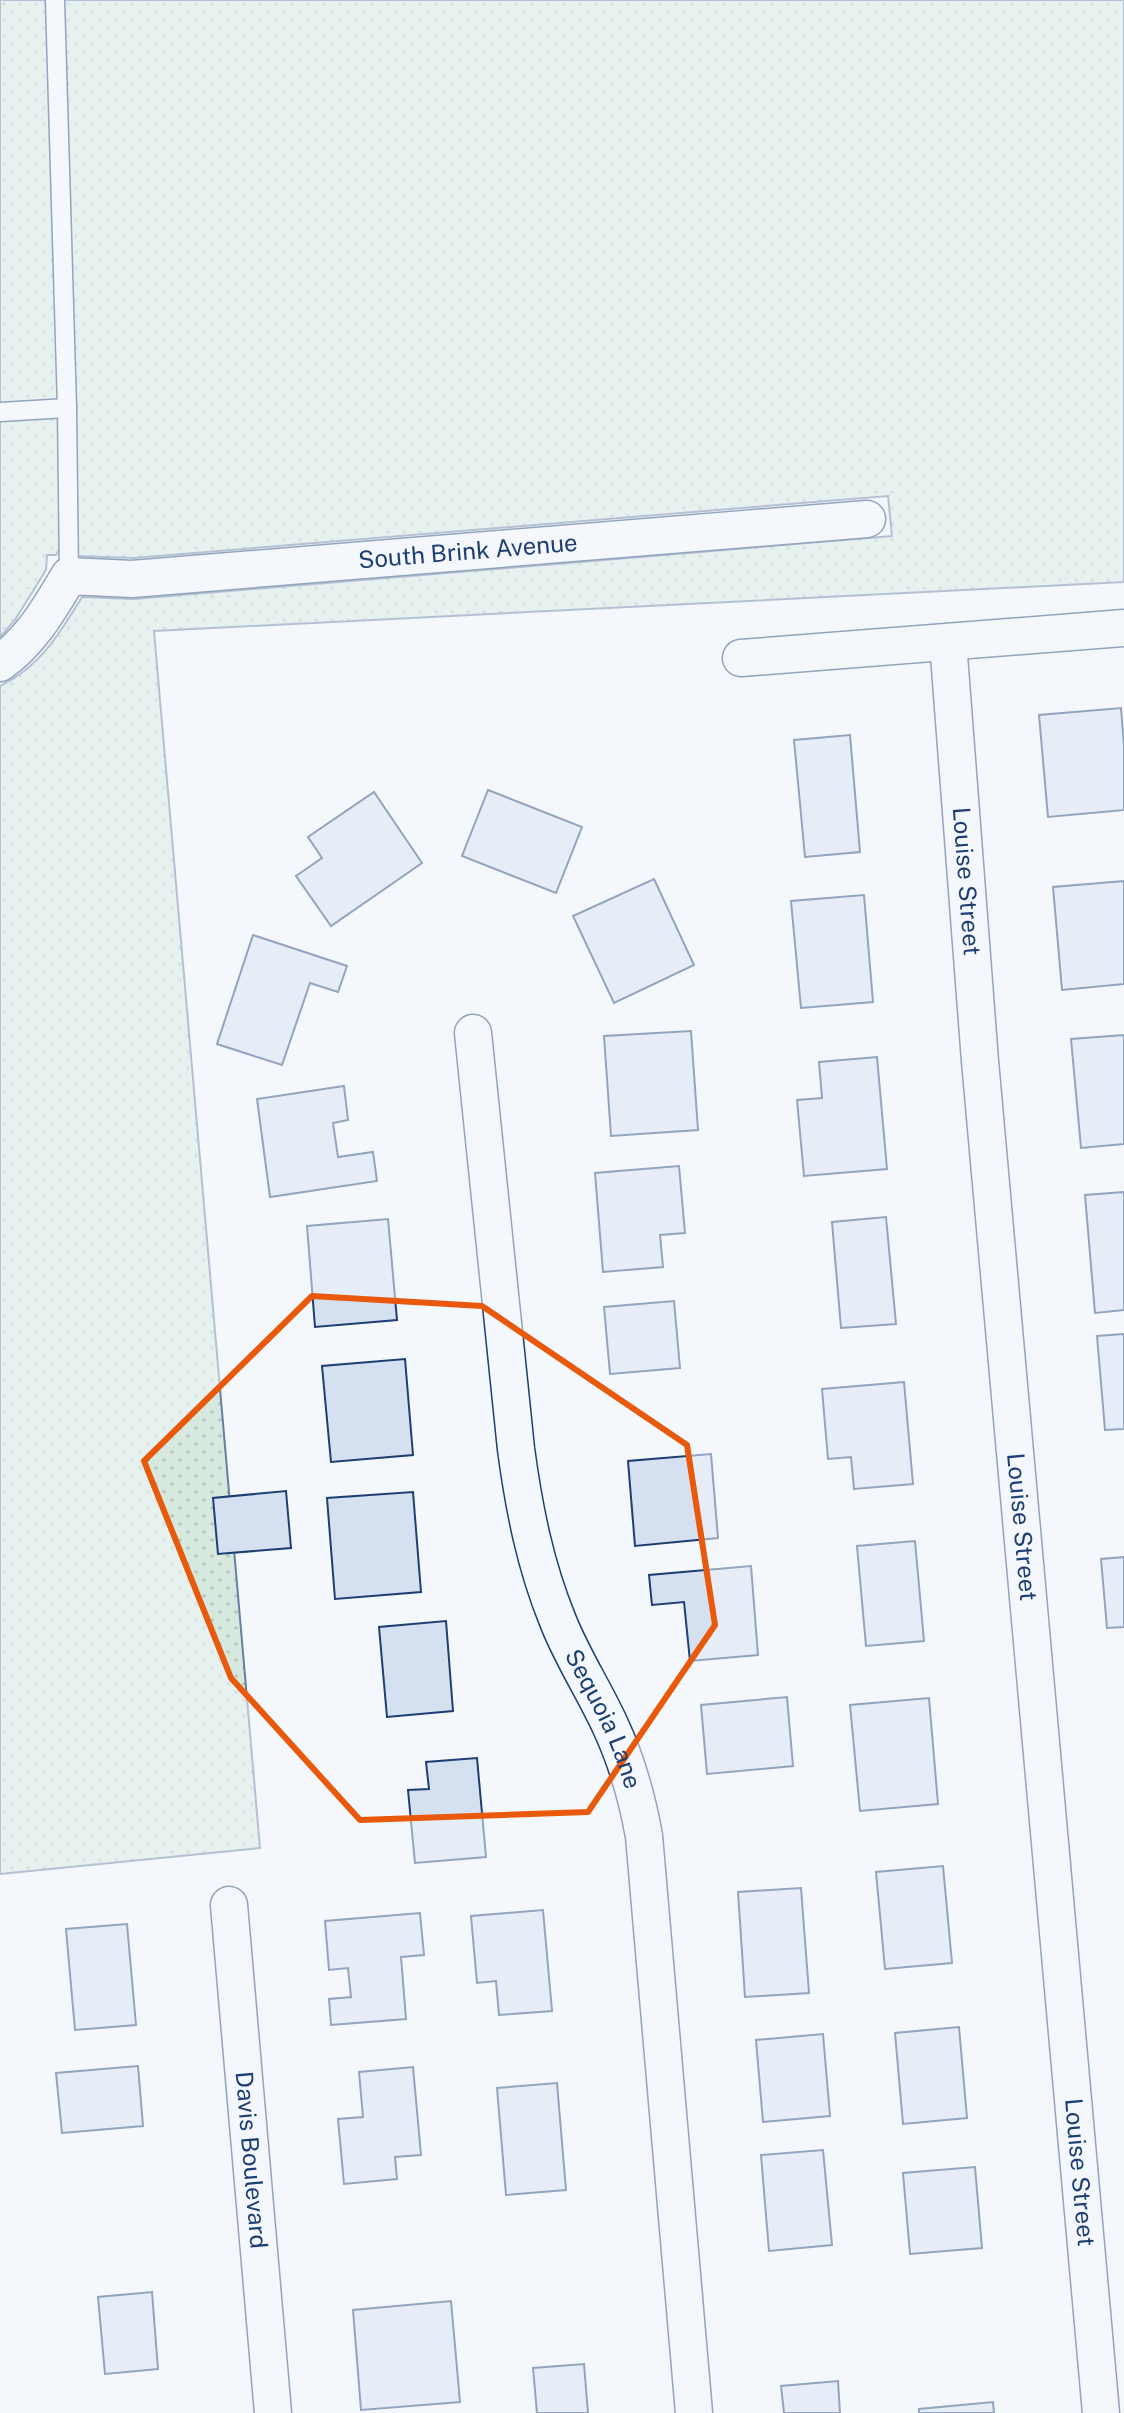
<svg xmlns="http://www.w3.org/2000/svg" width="1124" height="2413" font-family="'Public Sans',sans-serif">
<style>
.green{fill:url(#green-dots);stroke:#687fa3;stroke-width:2}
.building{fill:#d5e0f0;stroke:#1d3f73;stroke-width:2}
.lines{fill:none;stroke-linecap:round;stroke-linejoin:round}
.service-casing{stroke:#1d3f73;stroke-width:21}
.minor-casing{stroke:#1d3f73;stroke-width:39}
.service{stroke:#f4f7fb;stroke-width:18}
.minor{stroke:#f4f7fb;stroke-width:36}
.marked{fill:none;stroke:#e8590c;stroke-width:6;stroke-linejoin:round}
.labels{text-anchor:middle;stroke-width:6;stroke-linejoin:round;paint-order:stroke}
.street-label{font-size:24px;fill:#1d3f73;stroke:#f4f7fb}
</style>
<defs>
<pattern id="green-dots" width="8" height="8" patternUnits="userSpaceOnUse" patternTransform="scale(2)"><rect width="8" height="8" fill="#d7e8df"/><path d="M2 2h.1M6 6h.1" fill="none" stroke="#b8c8c3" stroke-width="1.8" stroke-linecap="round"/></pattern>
</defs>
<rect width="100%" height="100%" fill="#f4f7fb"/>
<!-- green -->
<path class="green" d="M0,0H1124V582L154,631L260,1848L0,1874V686C40,667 60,633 82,597L134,599L892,536L888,496L133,558L76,556L60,548L56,555H47L46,570L15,620L0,637Z"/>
<!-- building -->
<g class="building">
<polygon points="1121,708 1124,746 1124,810 1048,817 1039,715"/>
<polygon points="850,735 860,852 805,857 794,740"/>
<polygon points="488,790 582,827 556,893 462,856"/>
<polygon points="374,792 422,863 331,926 296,876 322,858 308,837"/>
<polygon points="654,879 694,965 614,1003 573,916"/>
<polygon points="1124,881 1124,984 1062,990 1053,887"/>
<polygon points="864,895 873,1002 801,1008 791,901"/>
<polygon points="253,935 347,966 338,992 310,983 282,1065 217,1044"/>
<polygon points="691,1031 698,1130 611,1136 604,1036"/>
<polygon points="1124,1035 1124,1144 1081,1148 1071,1039"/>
<polygon points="877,1057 887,1169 804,1176 797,1100 822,1098 819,1062"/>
<polygon points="344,1086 348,1120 333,1123 338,1157 373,1152 377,1181 270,1197 257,1099"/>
<polygon points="679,1166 685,1233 660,1235 663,1267 603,1272 595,1173"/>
<polygon points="1124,1192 1124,1310 1095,1313 1085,1195"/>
<polygon points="886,1217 896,1324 841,1328 832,1222"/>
<polygon points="388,1219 397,1320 315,1327 307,1226"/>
<polygon points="674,1301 680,1368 610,1374 604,1307"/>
<polygon points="1124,1334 1124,1429 1105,1430 1097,1336"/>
<polygon points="405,1359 413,1455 331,1462 322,1366"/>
<polygon points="904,1382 913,1484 854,1489 851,1457 828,1459 822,1389"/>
<polygon points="711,1454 718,1538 635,1546 628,1461"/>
<polygon points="286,1491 291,1548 218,1554 213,1498"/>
<polygon points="413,1492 421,1592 335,1599 327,1498"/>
<polygon points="915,1541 924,1641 866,1646 857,1546"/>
<polygon points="1124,1557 1124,1627 1107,1628 1101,1559"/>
<polygon points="751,1566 758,1655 690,1661 684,1602 652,1605 649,1575"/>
<polygon points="446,1621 453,1711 387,1717 379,1627"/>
<polygon points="787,1697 793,1766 707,1774 701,1705"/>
<polygon points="929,1698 938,1804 860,1811 850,1705"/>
<polygon points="477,1758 486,1857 415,1863 408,1790 429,1789 426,1762"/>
<polygon points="943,1866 952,1963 885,1969 876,1872"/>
<polygon points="801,1888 809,1993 745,1997 738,1892"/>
<polygon points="543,1910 552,2011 499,2015 496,1981 477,1983 471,1916"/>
<polygon points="420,1913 424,1955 401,1957 406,2019 331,2025 329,1999 351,1997 348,1968 329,1970 325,1921"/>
<polygon points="127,1924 136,2025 75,2030 66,1929"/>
<polygon points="959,2027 967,2118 903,2124 895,2033"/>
<polygon points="823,2034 830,2116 763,2122 756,2040"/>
<polygon points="138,2066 143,2126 62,2133 56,2073"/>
<polygon points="413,2067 421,2155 395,2157 397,2179 344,2184 338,2119 363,2117 359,2072"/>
<polygon points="557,2083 566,2190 506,2195 497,2088"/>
<polygon points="823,2150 832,2245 769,2251 761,2155"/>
<polygon points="975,2167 982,2248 910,2254 903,2173"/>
<polygon points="152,2292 158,2369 105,2374 98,2297"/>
<polygon points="451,2301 460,2402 361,2410 353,2310"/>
<polygon points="584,2364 588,2413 537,2413 533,2368"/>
<polygon points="838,2381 840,2413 784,2413 781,2386"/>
<polygon points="993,2402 994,2413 919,2413 919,2409"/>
</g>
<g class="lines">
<defs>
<g id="service">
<polyline points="55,0 67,408 69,576"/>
<polyline points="0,412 67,408"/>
</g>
<g id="minor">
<path id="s1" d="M948,642L980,1061L1101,2413"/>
<polyline points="741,658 1124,628"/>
<path id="s2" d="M0,663C32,640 49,609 69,576L132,579L867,519"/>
<path id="s3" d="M473,1033L516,1449C524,1508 535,1565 558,1621C572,1657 594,1690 610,1725C627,1761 637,1797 644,1836L694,2413"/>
<path id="s4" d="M229,1905L273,2413"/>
</g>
</defs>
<!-- service casing -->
<use href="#service" class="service-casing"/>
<!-- minor casing -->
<use href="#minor" class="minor-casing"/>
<!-- service -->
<use href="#service" class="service"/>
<!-- minor -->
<use href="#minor" class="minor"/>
</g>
<!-- marked area -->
<path d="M0 0H1124V2413H0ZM312,1296L482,1306L687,1445L715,1625L588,1812L360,1820L231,1678L144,1461Z" fill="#f4f7fb" fill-opacity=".55" fill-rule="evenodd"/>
<path class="marked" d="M312,1296L482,1306L687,1445L715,1625L588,1812L360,1820L231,1678L144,1461Z"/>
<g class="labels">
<!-- street labels -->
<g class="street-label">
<text dy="8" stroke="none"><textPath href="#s2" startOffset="512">South Brink Avenue</textPath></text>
<text dy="8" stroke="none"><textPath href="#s1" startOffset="240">Louise Street</textPath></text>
<text dy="8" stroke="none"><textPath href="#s1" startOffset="888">Louise Street</textPath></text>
<text dy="8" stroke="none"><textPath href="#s3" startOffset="704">Sequoia Lane</textPath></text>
<text dy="8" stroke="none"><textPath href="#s4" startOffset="256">Davis Boulevard</textPath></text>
<text dy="8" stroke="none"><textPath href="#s1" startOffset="1536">Louise Street</textPath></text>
</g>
</g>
</svg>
